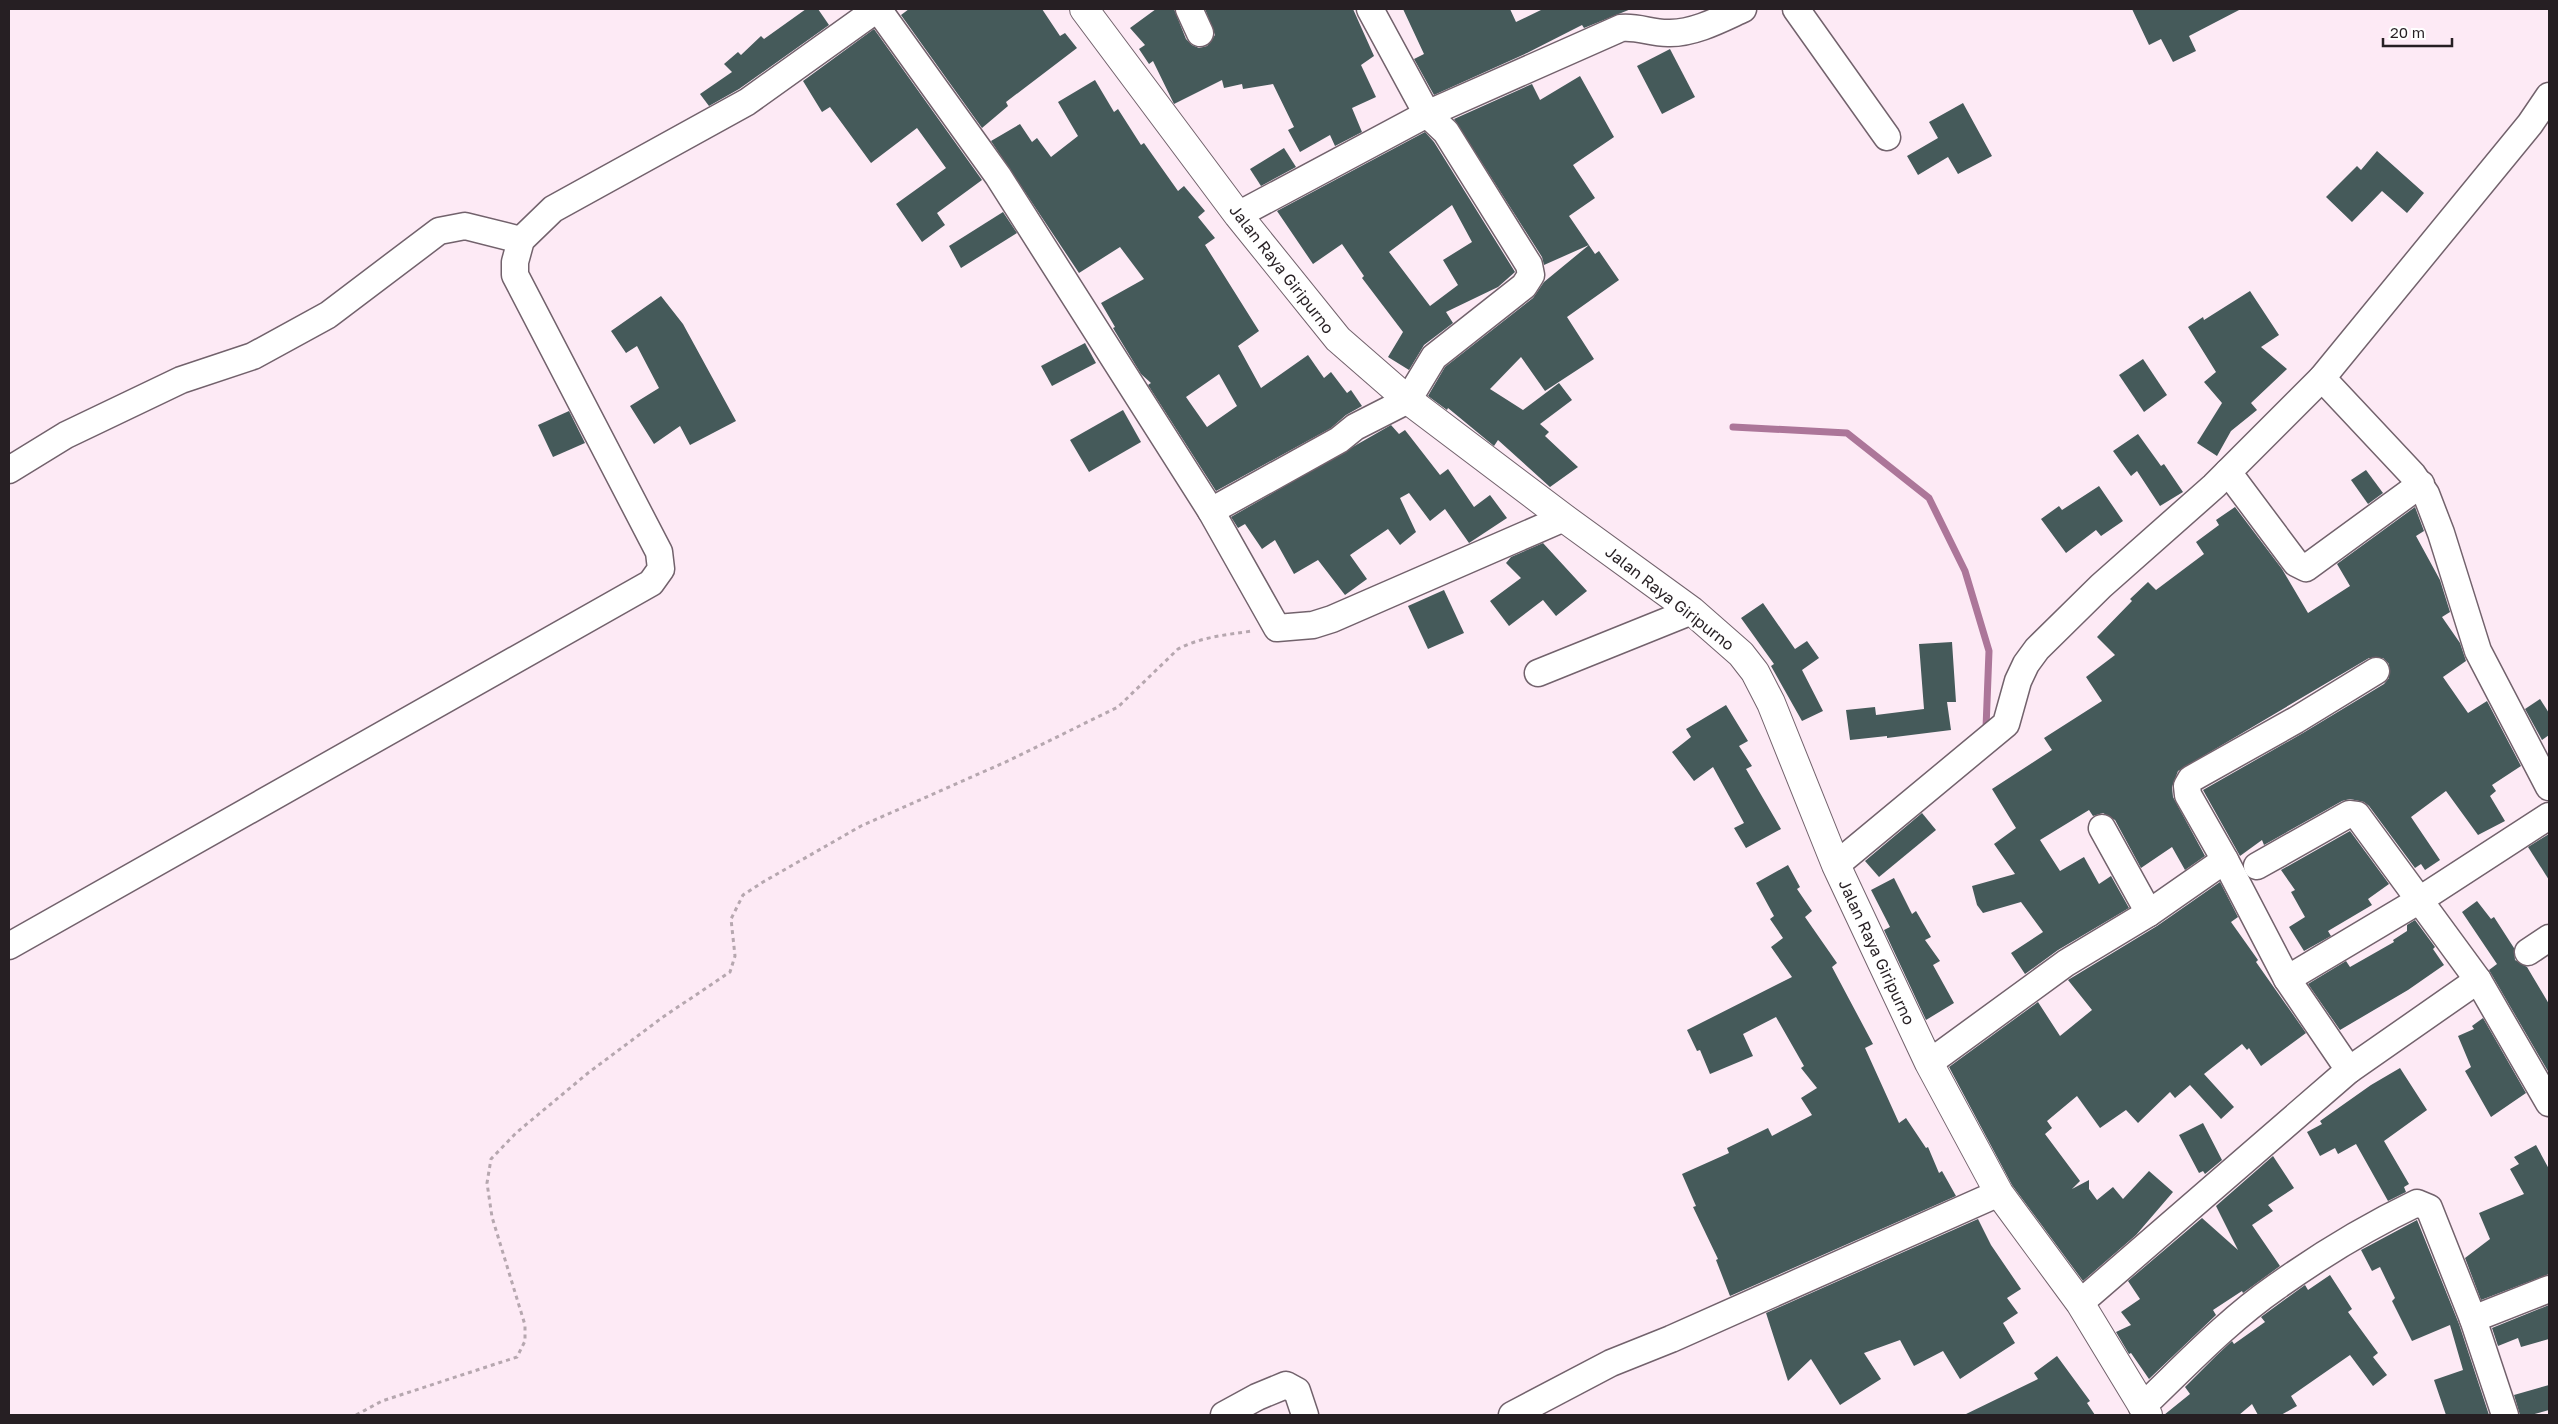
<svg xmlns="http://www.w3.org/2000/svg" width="2558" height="1424" font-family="'Golos Text',sans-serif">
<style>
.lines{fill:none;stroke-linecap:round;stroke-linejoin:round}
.stream{stroke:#ac7699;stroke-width:7}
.building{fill:#455a5a;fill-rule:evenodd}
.street-casing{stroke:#72626c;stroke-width:29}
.secondary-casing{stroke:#72626c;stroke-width:30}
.path{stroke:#b6a7af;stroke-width:3;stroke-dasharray:4 4;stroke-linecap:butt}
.street{stroke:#fff;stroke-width:26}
.secondary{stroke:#fff;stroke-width:28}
.labels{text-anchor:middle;stroke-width:5;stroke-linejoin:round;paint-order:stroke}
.street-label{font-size:16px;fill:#261f23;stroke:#fff}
</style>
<rect width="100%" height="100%" fill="#fdeaf5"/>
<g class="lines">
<!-- stream -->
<polyline class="stream" points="1733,427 1847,433 1929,498 1965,571 1989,651 1986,728"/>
</g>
<!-- building -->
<g class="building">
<polygon points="806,9 818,9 829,25 739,89 709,106 700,94 732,72 724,64 738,52 741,55 761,36 764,39"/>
<polygon points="909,9 1042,9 1060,36 1065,33 1077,48 1006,102 1008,106 982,128 901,15"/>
<polygon points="1156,9 1174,9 1186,39 1192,45 1199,48 1207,46 1215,35 1205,9 1353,9 1374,56 1361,65 1376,97 1352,108 1362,132 1335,146 1330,135 1300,152 1288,130 1294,127 1273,84 1243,89 1242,84 1224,88 1222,80 1174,104 1153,61 1149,64 1139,49 1145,45 1130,28"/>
<polygon points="1403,9 1510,9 1516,22 1543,9 1631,9 1584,28 1582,25 1527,53 1434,95 1414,59 1424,54"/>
<polygon points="2132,9 2241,9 2189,36 2196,51 2173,62 2161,39 2149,45"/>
<polygon points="874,29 982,180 937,213 945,225 922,242 896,204 946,168 917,128 871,163 830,107 822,112 803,81"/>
<polygon points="1670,49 1695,97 1662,114 1637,66"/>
<polygon points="1580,76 1614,137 1573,165 1595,198 1569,216 1595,254 1599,251 1619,280 1567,317 1594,359 1545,391 1521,357 1490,389 1523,410 1559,383 1572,400 1540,424 1549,432 1545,436 1578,467 1550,487 1498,440 1494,446 1448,408 1447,410 1428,396 1445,367 1533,298 1544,282 1589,245 1544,265 1542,257 1454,119 1532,84 1540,100"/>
<path d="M1095,80L1114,112L1118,109L1141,145L1144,143L1178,191L1184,186L1205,211L1198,217L1215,238L1205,245L1259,331L1238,346L1261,388L1308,355L1324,378L1331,372L1347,393L1351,390L1362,406L1346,415L1331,428L1216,491L1148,385L1151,383L1141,374L1113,328L1115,327L1101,303L1144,279L1120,247L1079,273L991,141L1020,124L1032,142L1037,138L1051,157L1078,136L1058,102ZM1219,374L1237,406L1207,427L1186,397Z"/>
<polygon points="1963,103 1992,156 1958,174 1948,157 1918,175 1907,156 1938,138 1929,122"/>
<path d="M1425,132L1434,142L1515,272L1498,287L1446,312L1453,323L1424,345L1409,370L1388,357L1403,332L1362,278L1364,276L1342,244L1313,264L1277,211ZM1452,205L1472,242L1443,260L1458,285L1430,306L1389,252Z"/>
<polygon points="1284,148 1296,167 1261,186 1250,169"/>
<polygon points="2377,151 2424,193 2407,213 2382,191 2352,222 2326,197 2357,166 2361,170"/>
<polygon points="1003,212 1017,233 961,268 949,246"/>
<polygon points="2250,291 2279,335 2261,347 2287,369 2251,403 2257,410 2231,431 2217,456 2197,443 2222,403 2204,382 2216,372 2188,327 2203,317 2204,320"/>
<polygon points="661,296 683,324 736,421 690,445 680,426 654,444 630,406 659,388 637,346 626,353 611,331"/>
<polygon points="1085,343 1096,363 1052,386 1041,366"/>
<polygon points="2143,359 2167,395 2144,412 2119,375"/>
<polygon points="1123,410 1141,442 1089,472 1070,440"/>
<polygon points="569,411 585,443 553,457 538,425"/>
<polygon points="1391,425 1399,434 1405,430 1440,475 1448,469 1474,507 1490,495 1507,518 1469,543 1445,509 1430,521 1409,493 1400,498 1416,532 1400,545 1388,529 1350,555 1367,579 1345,595 1318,560 1294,574 1275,540 1262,549 1245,524 1238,528 1231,517"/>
<polygon points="2138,434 2161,466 2164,464 2183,492 2160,506 2137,471 2131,476 2113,451"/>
<polygon points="2366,470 2383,493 2368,504 2351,480"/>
<polygon points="2099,486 2123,521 2101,536 2096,530 2066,553 2041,519 2059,506 2062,510"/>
<polygon points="2235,507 2282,569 2308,613 2350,586 2337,564 2415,507 2424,531 2416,536 2440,580 2450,612 2442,617 2460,643 2466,661 2443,677 2468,713 2487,701 2521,766 2492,785 2496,791 2490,796 2505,821 2478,835 2446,791 2411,817 2440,860 2425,870 2421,864 2415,868 2369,806 2364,802 2350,799 2342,801 2264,845 2262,840 2240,856 2203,790 2303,733 2384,684 2389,678 2389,664 2383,658 2369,658 2178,771 2172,787 2173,797 2205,856 2185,870 2172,847 2141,868 2115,820 2103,813 2093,816 2089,810 2040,840 2060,871 2084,857 2099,884 2111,876 2129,908 2058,950 2025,974 2011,953 2043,932 2021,902 1983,913 1977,905 1972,886 2015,874 1994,844 2016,828 1992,789 2052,750 2044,738 2102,701 2086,677 2115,655 2097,637 2132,601 2130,599 2148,582 2156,590 2204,554 2196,542 2219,525 2216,520"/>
<polygon points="1543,543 1587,591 1556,616 1543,600 1509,626 1490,601 1521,578 1506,563 1511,557"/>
<polygon points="1444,590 1464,633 1428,649 1408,606"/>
<polygon points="1763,603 1795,649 1807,641 1819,658 1802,670 1823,711 1802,721 1771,666 1774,664 1741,618"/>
<polygon points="1952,642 1956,702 1947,702 1951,730 1887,738 1887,736 1850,740 1846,710 1875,707 1876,715 1924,709 1919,644"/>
<polygon points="2540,699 2549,713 2549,735 2542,740 2525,709"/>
<polygon points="1726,705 1748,741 1739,746 1752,766 1746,769 1781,829 1746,848 1734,828 1744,823 1713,767 1694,781 1672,752 1691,737 1686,729"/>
<polygon points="1922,813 1936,830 1879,877 1865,861"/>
<polygon points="2350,831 2389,884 2368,899 2372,905 2328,931 2331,936 2304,951 2289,927 2305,917 2291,892 2295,890 2281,870"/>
<polygon points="2549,834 2549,880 2528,847"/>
<polygon points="1788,865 1800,887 1797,889 1812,911 1805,917 1837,963 1832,967 1873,1044 1865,1048 1899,1123 1906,1118 1926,1148 1928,1147 1939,1173 1942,1171 1956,1196 1730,1296 1716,1260 1718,1259 1693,1207 1696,1206 1682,1174 1729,1153 1727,1148 1768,1128 1772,1136 1812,1115 1801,1098 1817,1088 1801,1068 1804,1066 1776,1017 1743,1034 1753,1056 1710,1074 1700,1050 1697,1051 1687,1030 1792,977 1771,947 1783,938 1770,919 1774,916 1756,883"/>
<polygon points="1894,878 1912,914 1916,911 1931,937 1925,940 1940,961 1933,965 1954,1003 1926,1020 1884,930 1890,927 1871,890"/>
<polygon points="2220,882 2238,917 2231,922 2258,960 2256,962 2306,1033 2261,1066 2249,1048 2247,1050 2242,1044 2204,1074 2234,1107 2221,1119 2190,1085 2175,1098 2170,1092 2138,1123 2126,1110 2100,1128 2077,1096 2047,1121 2052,1128 2045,1134 2080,1181 2072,1189 2089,1180 2089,1189 2097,1200 2113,1187 2123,1199 2149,1171 2173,1192 2136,1235 2083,1281 2012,1185 1949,1067 2038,1002 2060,1036 2092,1010 2068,980 2157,926"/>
<polygon points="2477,901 2491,919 2494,917 2514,948 2515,960 2527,967 2549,1004 2549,1073 2489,970 2497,964 2462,912"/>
<polygon points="2415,920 2435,947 2433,949 2444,965 2408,990 2340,1030 2308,984 2346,961 2350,967 2394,942 2393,940 2407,931 2407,925"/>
<polygon points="2483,1018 2526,1093 2491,1117 2465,1071 2471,1067 2458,1036 2474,1029 2472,1026"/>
<polygon points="2400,1068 2427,1110 2384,1141 2409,1184 2404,1187 2406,1192 2388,1201 2356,1144 2338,1154 2335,1148 2320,1156 2307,1132 2322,1124 2320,1121 2371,1085"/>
<polygon points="2203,1123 2222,1160 2205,1174 2203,1171 2199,1173 2179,1135"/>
<polygon points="2536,1145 2549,1169 2549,1274 2481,1300 2465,1258 2490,1239 2479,1213 2524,1194 2510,1169 2519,1164 2514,1157"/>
<polygon points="2273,1156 2294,1188 2268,1205 2273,1211 2252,1225 2280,1266 2243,1293 2242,1291 2213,1310 2216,1315 2149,1379 2131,1353 2129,1354 2116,1332 2131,1325 2121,1312 2140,1299 2128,1281 2202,1218 2238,1250 2216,1206"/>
<polygon points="1978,1219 1991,1245 2021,1289 2007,1298 2018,1313 2003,1323 2015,1343 1960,1379 1943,1351 1914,1366 1900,1340 1864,1353 1881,1379 1840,1405 1811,1359 1788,1381 1766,1313"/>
<polygon points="2417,1220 2459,1324 2489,1415 2446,1415 2434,1380 2463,1370 2450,1325 2412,1341 2392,1301 2395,1298 2380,1267 2372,1271 2361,1250"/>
<polygon points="2330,1275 2352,1309 2348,1312 2378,1353 2373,1357 2387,1375 2373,1386 2350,1355 2291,1396 2297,1406 2281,1415 2258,1415 2252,1404 2239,1415 2164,1415 2190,1394 2185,1387 2217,1355 2232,1341 2234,1344 2265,1322 2261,1317 2305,1285 2308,1290"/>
<polygon points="2549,1305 2549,1339 2521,1347 2518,1338 2498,1346 2492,1328"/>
<polygon points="2057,1356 2090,1401 2087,1403 2095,1415 1964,1415 2038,1379 2034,1373"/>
<polygon points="2549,1385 2549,1410 2531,1415 2520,1415 2514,1395"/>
</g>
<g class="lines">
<defs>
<g id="street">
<polyline points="878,9 998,176 1211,511 1277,628 1313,625 1332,619 1564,518"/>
<polyline points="1189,9 1200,33"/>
<polyline points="1796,9 1887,137"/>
<path d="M1238,215L1427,114L1621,28C1638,26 1653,34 1670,33C1695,33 1721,19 1743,9"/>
<polyline points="2322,378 2413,475 2426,494 2441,533 2478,651 2549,787"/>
<polyline points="9,470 66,435 181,380 253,356 328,315 439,231 465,226 521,240"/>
<polyline points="2228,472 2296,563 2306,568 2421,484"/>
<polyline points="1211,511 1339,440 1355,427 1408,400 1434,357 1524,286 1531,275 1529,265 1446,132 1427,114 1370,9"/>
<polyline points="2376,671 2296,720 2191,779 2187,786 2188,795 2225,860 2287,979 2418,901 2549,816"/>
<polyline points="1538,673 1692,611"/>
<polyline points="2102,828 2149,913"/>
<polyline points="1836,865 2006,724 2018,681 2026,664 2037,649 2101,586 2214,486 2322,378 2530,124 2549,96"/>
<polyline points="2257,866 2349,814 2357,815 2478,980 2549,1103"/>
<polyline points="9,946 651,583 661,569 659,552 515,275 515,262 521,240 553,209 747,102 877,9"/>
<polyline points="2528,952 2549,938"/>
<polyline points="2287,979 2349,1070"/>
<polyline points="1929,1063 2066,963 2149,913 2225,860"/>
<polyline points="2080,1303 2349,1070 2478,980"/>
<polyline points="2473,1319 2549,1289"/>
<path d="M2142,1407C2185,1366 2227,1321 2276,1287C2318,1257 2371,1225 2417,1203L2429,1208L2473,1319L2505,1415"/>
<polyline points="1224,1415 1257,1397 1286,1385 1297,1391 1305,1415"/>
<polyline points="1512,1415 1611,1363 1671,1339 1999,1193"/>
</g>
<polyline id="secondary" points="1084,9 1238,215 1338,339 1408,400 1564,518 1692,611 1741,654 1755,672 1771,703 1836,865 1929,1063 1999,1193 2080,1303 2148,1415"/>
</defs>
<!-- street casing -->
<use href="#street" class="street-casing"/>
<!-- secondary casing -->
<use href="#secondary" class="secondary-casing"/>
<!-- path -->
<path class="path" d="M356,1415L382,1401L517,1357L525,1341V1325L492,1217L487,1183L491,1159L516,1133L588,1073L663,1017L730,972L735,956L731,919L743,895L763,882L861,826L1010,760L1118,707L1178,649C1201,637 1225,635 1252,631"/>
<!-- street -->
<use href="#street" class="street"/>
<!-- secondary -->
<use href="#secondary" class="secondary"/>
</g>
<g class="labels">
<!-- street labels -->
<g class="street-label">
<text transform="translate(1282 269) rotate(52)" y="6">Jalan Raya Giripurno</text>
<text transform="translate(1670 598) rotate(38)" y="6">Jalan Raya Giripurno</text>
<text transform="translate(1877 952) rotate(65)" y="6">Jalan Raya Giripurno</text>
</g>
</g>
<!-- border -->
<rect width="2558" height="1424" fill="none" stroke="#261f23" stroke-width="20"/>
<!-- scale -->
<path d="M2383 38v8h69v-8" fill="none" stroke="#261f23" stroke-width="2.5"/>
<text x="2390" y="38" font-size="15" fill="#261f23" stroke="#ffffff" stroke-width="4" paint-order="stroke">20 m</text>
</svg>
